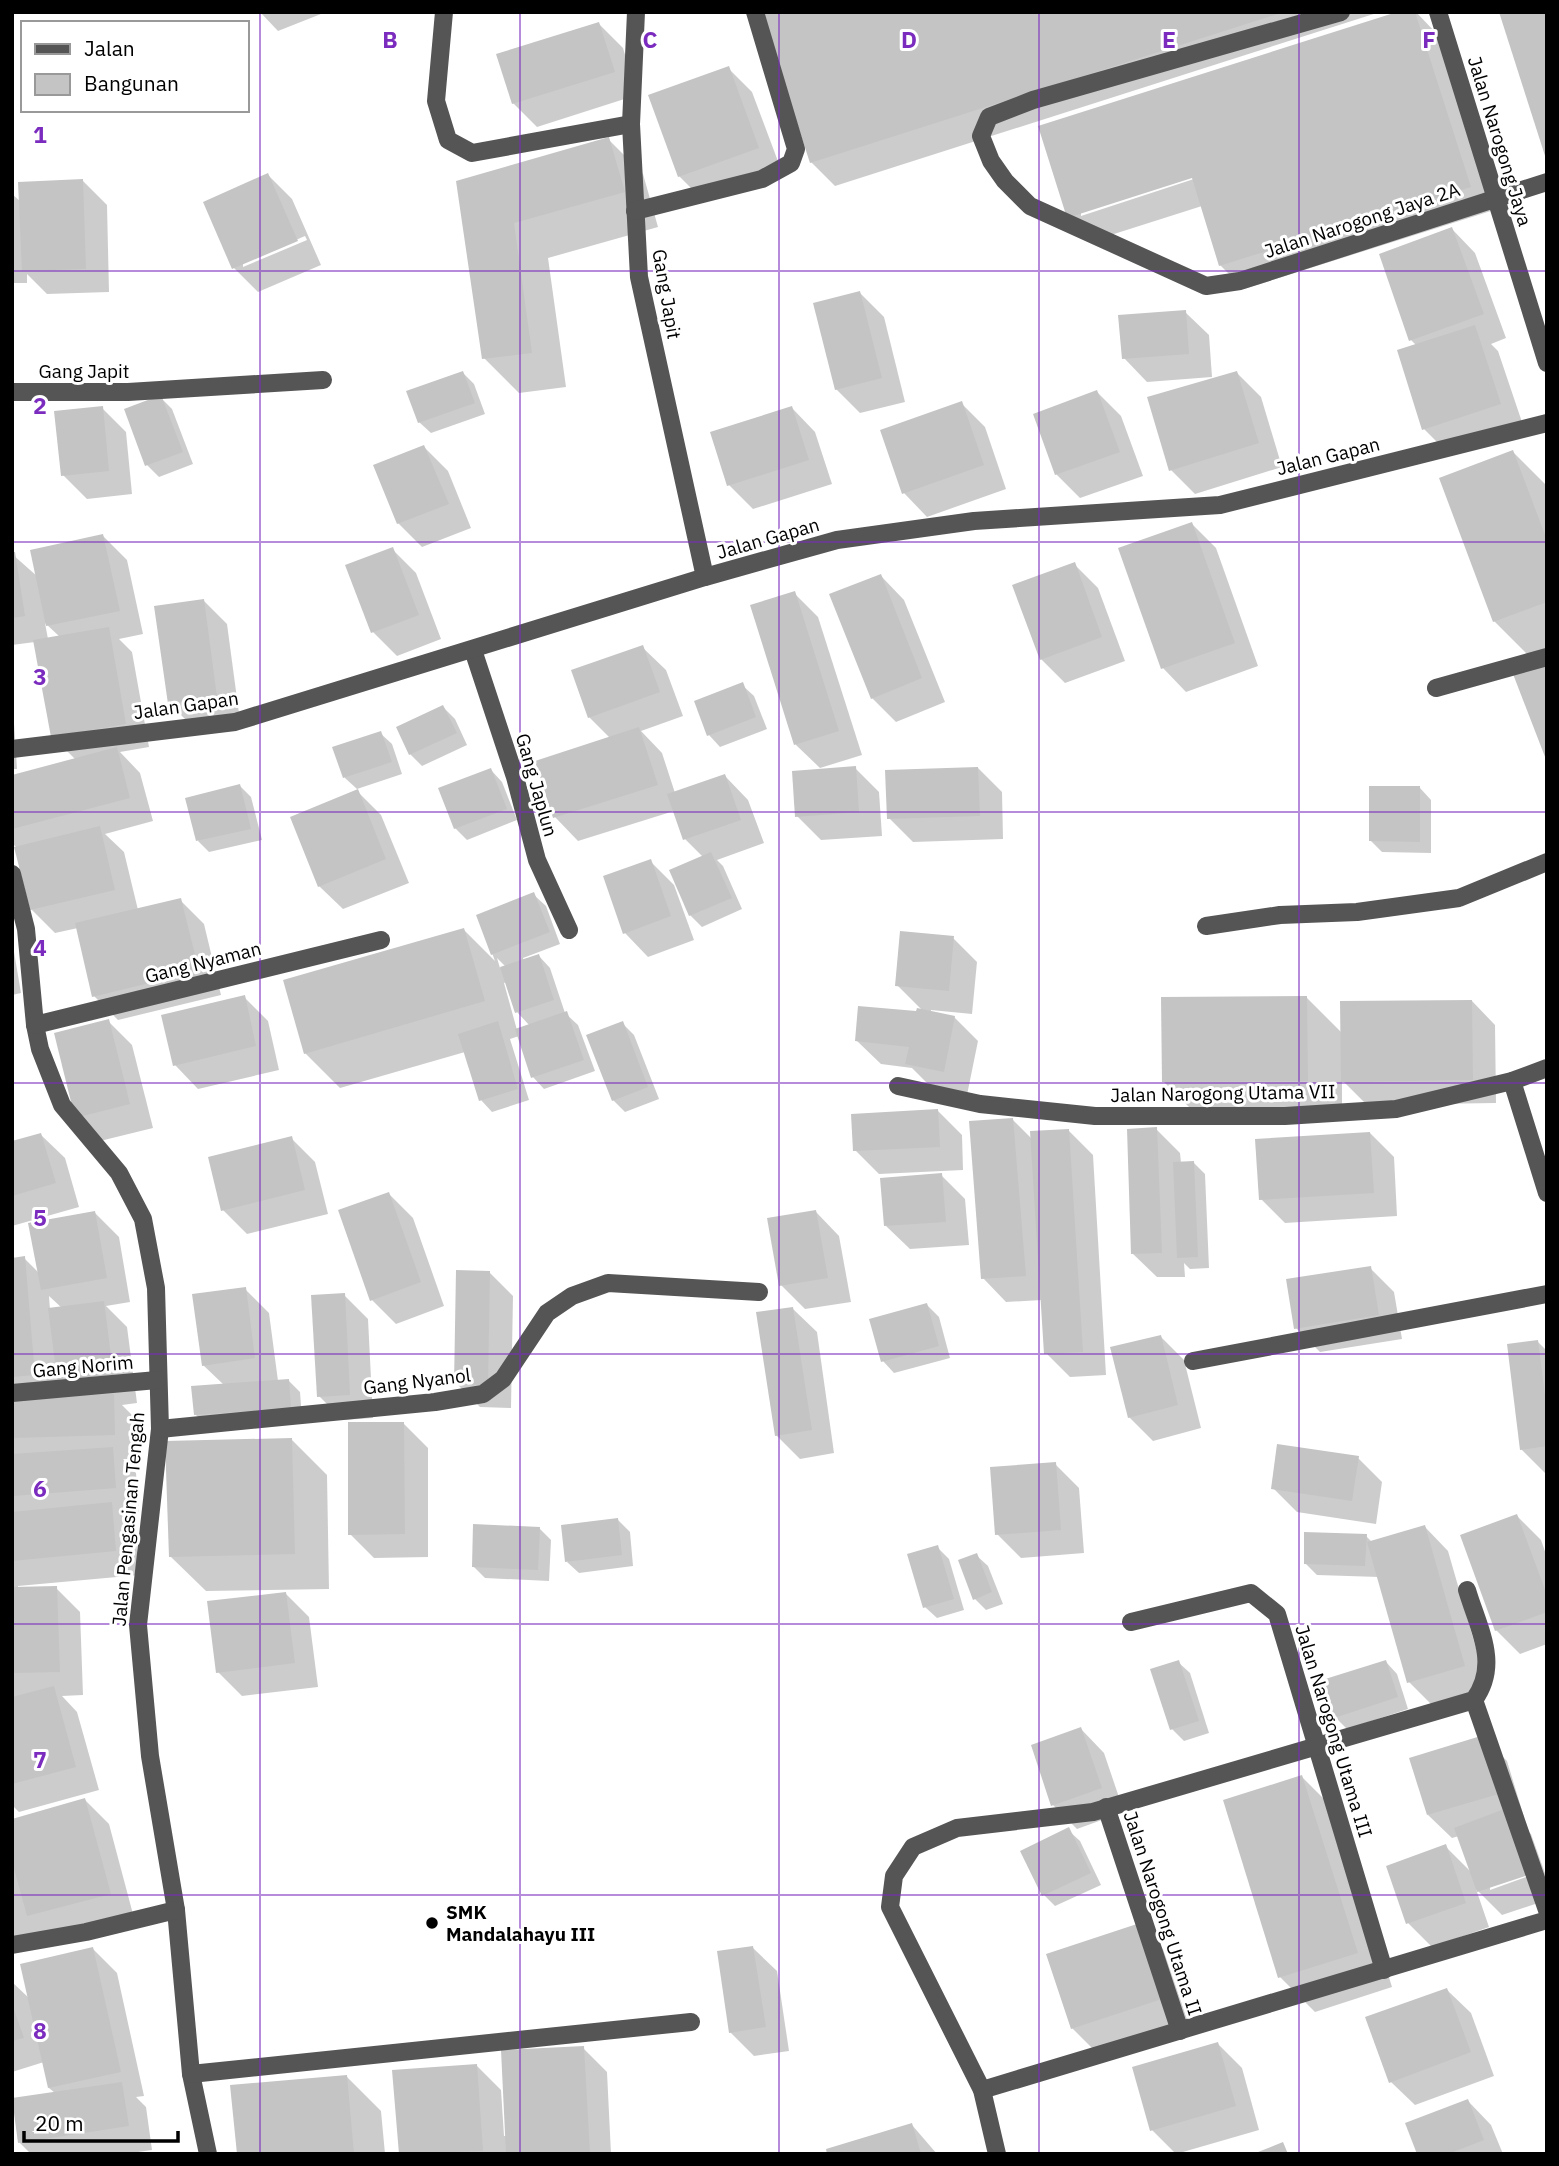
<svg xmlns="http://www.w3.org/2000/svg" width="1559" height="2166" font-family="'IBM Plex Sans',sans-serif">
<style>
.shadow{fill:#0003;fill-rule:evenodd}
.building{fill:#c4c4c4}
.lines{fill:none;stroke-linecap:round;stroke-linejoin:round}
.minor{stroke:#555;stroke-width:18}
.grid{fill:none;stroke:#7b2cbf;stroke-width:2;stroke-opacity:0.55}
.poi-dot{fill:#000;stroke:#fff;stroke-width:2.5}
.labels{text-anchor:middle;stroke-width:6;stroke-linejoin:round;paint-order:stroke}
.street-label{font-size:19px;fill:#000;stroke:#fff}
.poi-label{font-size:19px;font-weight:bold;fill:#000;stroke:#fff;text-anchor:start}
.grid-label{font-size:23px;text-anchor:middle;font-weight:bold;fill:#7b2cbf;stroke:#fff;stroke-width:6;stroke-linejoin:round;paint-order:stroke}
</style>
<rect width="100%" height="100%" fill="#fff"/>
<!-- shadow -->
<g class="shadow">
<polygon points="260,12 326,12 278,31"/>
<polygon points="763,12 1380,12 835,186 811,162"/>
<path d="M1402,12H1416L1436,33L1494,210L1244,289L1220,265L1202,206L1092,241L1068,217ZM1199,174L1200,177L1081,216V212Z"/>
<polygon points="599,24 623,48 637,95 537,127 513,103"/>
<polygon points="728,68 752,92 782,172 703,200 679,176"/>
<polygon points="608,139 643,174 658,227 548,258 566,387 519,393 484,358 458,182"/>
<path d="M268,175L292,199L321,265L258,292L234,268L205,202ZM305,236L307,240L243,267V263Z"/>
<polygon points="83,181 107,205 109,292 47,294 27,274 27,283 12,283 12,194 21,202"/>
<polygon points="1452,229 1475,253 1506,338 1491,344 1498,351 1524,428 1448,453 1424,429 1417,346 1411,340"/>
<polygon points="860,293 884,317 905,402 860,413 836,389"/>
<polygon points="1185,312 1209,335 1212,377 1147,382 1124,358"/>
<polygon points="463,373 474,384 485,414 431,433 419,422"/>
<polygon points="1237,373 1261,397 1282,467 1195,494 1171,470"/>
<polygon points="1097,392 1121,416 1143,476 1080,498 1056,474"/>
<polygon points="160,397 172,409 193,464 159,477 147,465 126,410"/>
<polygon points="961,403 985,427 1006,489 927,517 904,493"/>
<polygon points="102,408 126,432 132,494 87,499 63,475"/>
<polygon points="792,408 815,432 832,484 753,509 729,485"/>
<polygon points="424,447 448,471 471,528 422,547 398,523"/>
<polygon points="1513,452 1547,486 1547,649 1529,656 1494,621"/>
<polygon points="1192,524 1216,548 1258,666 1186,692 1163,668"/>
<path d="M103,536L127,560L143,634L119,639L132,652L149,747L120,752L140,773L153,821L105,834L124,852L138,910L180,900L204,924L221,995L118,1020L94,996L78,928L55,933L31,909L16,847L12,843V777L76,760L52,736L35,642L12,645V554L38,577ZM45,623L60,637L48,639Z"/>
<polygon points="392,549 416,573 441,639 397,656 373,632"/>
<polygon points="1074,564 1098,588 1125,661 1065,683 1041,659"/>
<polygon points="881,576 904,600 945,702 896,722 872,698"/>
<polygon points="794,593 818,617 862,755 820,768 796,745 752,606"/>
<polygon points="203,600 227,624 240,721 193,727 169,703"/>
<polygon points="642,647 666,670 683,716 641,731 662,753 675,793 725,776 748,800 764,843 717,860 723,866 742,909 702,927 690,915 703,857 685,839 674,811 578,841 555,817 610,738 589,717"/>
<polygon points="742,685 754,696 767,729 720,747 709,735"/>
<polygon points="12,692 17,769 12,769"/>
<polygon points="443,707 455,719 467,745 422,766 410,754"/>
<polygon points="380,733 392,744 402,774 357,789 345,778 335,748"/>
<polygon points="855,768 879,792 882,836 821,840 797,816"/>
<polygon points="978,768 1002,792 1003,839 913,842 889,818"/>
<polygon points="491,770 502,782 517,820 467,840 455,828"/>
<polygon points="240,786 251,797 262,840 209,852 198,841"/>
<polygon points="1420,788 1431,800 1431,853 1382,852 1371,841"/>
<polygon points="357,791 381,815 409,883 343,909 319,886"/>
<polygon points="650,861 674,885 694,940 648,957 625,933"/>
<path d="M534,895L546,906L560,944L523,958L524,961L539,956L550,968L565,1013L578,1025L595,1071L544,1089L533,1077L519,1036L510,1039L529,1100L492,1112L481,1100L465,1052L340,1088L305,1053L464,930L495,961L478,916ZM497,958L506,967L500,968ZM507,982L517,1012L530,1026L517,1030L504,983Z"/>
<polygon points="953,938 977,962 972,1014 931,1010 931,1012 954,1017 978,1041 967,1095 931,1087 912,1068 881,1064 857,1041 923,1011 897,985"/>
<polygon points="12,940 21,993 12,995"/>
<polygon points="244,997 268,1021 279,1070 198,1089 175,1065"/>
<polygon points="1307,998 1342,1033 1472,1001 1495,1025 1496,1103 1367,1105 1342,1080 1342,1115 1199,1117 1164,1082"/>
<polygon points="108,1021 132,1045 153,1128 100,1141 76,1117"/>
<polygon points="622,1023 634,1035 659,1099 625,1112 613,1100"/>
<polygon points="938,1111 962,1135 963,1170 879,1174 855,1150"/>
<polygon points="1013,1120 1032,1139 1069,1131 1093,1155 1106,1375 1070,1377 1046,1353 1042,1300 1006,1302 983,1278"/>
<polygon points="1156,1129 1180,1153 1181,1163 1194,1163 1205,1174 1209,1268 1190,1269 1184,1263 1185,1277 1157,1277 1133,1254"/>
<polygon points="1370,1133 1394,1157 1397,1216 1285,1223 1261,1199"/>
<polygon points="41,1135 65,1158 79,1207 12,1226 12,1143"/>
<polygon points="291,1138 315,1162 328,1214 247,1234 223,1210"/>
<polygon points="941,1175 965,1199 969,1245 910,1249 886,1226"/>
<polygon points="389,1194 413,1218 444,1306 396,1324 372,1300"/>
<polygon points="816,1212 839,1236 851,1302 805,1309 781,1285"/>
<path d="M95,1213L119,1237L130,1302L106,1306L127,1327L137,1403L122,1405L137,1420L138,1459H123L136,1473L139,1512L120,1513L135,1528L139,1575L18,1586V1589L56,1588L80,1612L83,1695L62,1696L77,1712L99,1790L19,1812L12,1805V1259L24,1258L40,1274ZM49,1296L62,1308L50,1310Z"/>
<polygon points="1370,1268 1394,1292 1402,1339 1320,1352 1296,1328"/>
<polygon points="489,1272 513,1296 511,1408 480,1407 456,1383"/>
<polygon points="245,1289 269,1313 278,1381 288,1380 300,1392 302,1419 207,1426 195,1414 224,1385 203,1365"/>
<polygon points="344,1295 368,1319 373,1418 343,1420 319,1396"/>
<polygon points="927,1305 939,1317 950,1358 894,1373 883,1361"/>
<polygon points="793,1309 817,1332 834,1453 800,1459 776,1435"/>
<polygon points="1161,1337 1184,1360 1201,1428 1153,1441 1129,1417"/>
<polygon points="1538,1342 1547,1351 1545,1473 1521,1449"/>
<polygon points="404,1424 428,1448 428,1557 374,1558 350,1534"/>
<polygon points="292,1440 327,1475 329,1589 206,1591 171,1557"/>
<polygon points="1358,1458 1382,1482 1376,1524 1297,1512 1273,1488"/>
<polygon points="1055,1464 1079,1488 1084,1553 1021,1558 997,1534"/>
<polygon points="1517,1516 1541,1540 1547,1557 1547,1644 1520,1654 1496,1630"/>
<polygon points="618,1520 630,1532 633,1566 579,1573 567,1562"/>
<polygon points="1425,1527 1448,1551 1488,1690 1433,1706 1409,1682 1379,1577 1317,1575 1306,1564 1366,1536 1372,1542"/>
<polygon points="539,1528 551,1540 549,1581 485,1578 474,1567"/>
<polygon points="937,1547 949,1559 964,1610 937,1618 925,1607"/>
<polygon points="976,1555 988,1566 1003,1604 986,1610 975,1599"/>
<polygon points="285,1593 309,1617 318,1687 242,1696 218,1672"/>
<polygon points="1178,1662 1190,1673 1209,1733 1184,1741 1172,1729"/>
<polygon points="1386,1662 1397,1674 1408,1709 1347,1729 1335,1717"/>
<polygon points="1081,1729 1104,1753 1124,1812 1077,1829 1053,1805"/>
<path d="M1483,1737L1507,1761L1524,1817L1516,1819L1531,1834L1547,1879V1900L1502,1915L1476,1889L1489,1927L1432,1947L1408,1923L1445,1846L1472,1873L1459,1836L1452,1838L1428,1815ZM1538,1869L1540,1872L1490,1890V1886Z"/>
<polygon points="1302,1777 1337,1812 1392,1987 1315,2012 1280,1977"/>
<polygon points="85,1800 109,1824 134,1918 12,1952 12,1820"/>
<polygon points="1068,1830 1080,1841 1101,1885 1055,1906 1044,1895"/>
<polygon points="1139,1925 1163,1949 1188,2022 1096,2052 1072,2028"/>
<polygon points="753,1948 777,1971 789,2051 754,2056 730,2032"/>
<polygon points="93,1949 117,1973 144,2096 136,2097 146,2107 152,2150 124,2154 31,2154 19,2142 55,2093 49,2088 44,2062 12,2072 12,1982 30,1999"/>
<polygon points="1447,1990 1471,2013 1494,2076 1415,2105 1391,2082"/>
<polygon points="1218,2044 1242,2068 1259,2130 1176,2154 1152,2130"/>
<polygon points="583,2048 607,2072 611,2154 401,2154 477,2066 501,2090 504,2136 507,2136"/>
<polygon points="346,2076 381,2111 385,2154 238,2154"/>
<polygon points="1468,2101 1491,2125 1503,2154 1418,2154"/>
<polygon points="912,2125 937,2154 829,2154"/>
</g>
<!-- building -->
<g class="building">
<polygon points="761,12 1281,12 1281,13 810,163"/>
<polygon points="1397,12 1415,12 1471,187 1219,266 1192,178 1067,218 1038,126"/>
<polygon points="1499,12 1547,12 1547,159 1546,159"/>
<polygon points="599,22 615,72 512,104 496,54"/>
<polygon points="729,66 759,148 678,177 648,95"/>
<polygon points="609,137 625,192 514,223 532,353 482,359 456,181"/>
<polygon points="268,173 298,241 232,269 203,202"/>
<polygon points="83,179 86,269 22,271 18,182"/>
<polygon points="1452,227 1484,314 1409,341 1379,254"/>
<polygon points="860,291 882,378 835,390 813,303"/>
<polygon points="1186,310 1189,354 1122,359 1118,315"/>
<polygon points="1475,325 1501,404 1422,430 1397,350"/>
<polygon points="463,371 475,403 418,423 406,391"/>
<polygon points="1237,371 1259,443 1169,471 1147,397"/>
<polygon points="1097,390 1120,452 1055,475 1033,414"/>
<polygon points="161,395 183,452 145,466 124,409"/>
<polygon points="962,401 984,465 902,494 880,430"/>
<polygon points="103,406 109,471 61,476 54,411"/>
<polygon points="792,406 809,460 727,486 710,432"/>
<polygon points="424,445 449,504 397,524 373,465"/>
<polygon points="1513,450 1547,540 1547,602 1493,622 1439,478"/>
<polygon points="1192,522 1235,643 1161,669 1118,548"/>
<polygon points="103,534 120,611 46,626 30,550"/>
<polygon points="393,547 419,615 371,633 345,565"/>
<polygon points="12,552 15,552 25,616 12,618"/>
<polygon points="1075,562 1102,637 1040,660 1012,585"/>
<polygon points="881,574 922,678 871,699 829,594"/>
<polygon points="795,591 839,731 794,745 750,605"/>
<polygon points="204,599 217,697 168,704 154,606"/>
<polygon points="109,627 126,724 51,737 33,640"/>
<polygon points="643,645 660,692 588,718 571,670"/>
<polygon points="1547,661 1547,762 1513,674"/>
<polygon points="743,682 756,717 707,736 694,701"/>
<polygon points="443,705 457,733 409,755 396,727"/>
<polygon points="639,727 658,785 553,818 535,761"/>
<polygon points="381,731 392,762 343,778 332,747"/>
<polygon points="117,747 130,798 12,829 12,775"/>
<polygon points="856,766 859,812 795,817 792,771"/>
<polygon points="978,767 980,816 887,819 885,770"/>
<polygon points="491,768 507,809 454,829 438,788"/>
<polygon points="725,774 741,820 683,840 667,794"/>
<polygon points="240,784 251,829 196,841 185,798"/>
<polygon points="1369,786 1420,786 1420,842 1369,841"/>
<polygon points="358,789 386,859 318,887 290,817"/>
<polygon points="100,826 115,890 30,910 14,847"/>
<polygon points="711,852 732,898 689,916 669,870"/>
<polygon points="651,859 671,916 623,934 603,876"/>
<polygon points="534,892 550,932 491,955 476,915"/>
<polygon points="181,898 199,971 92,997 75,923"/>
<polygon points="464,928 485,1001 304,1054 283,980"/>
<polygon points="900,931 954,936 949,991 895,986"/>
<polygon points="539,954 554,1000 515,1013 500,967"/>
<polygon points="245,995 256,1046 173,1066 161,1015"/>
<polygon points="1307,996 1308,1081 1162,1082 1161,997"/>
<polygon points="1472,1000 1473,1080 1341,1082 1340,1001"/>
<polygon points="858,1006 916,1011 917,1008 955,1016 944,1072 905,1064 909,1047 855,1041"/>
<polygon points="567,1011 584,1060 531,1078 515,1029"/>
<polygon points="109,1019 130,1104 75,1118 54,1033"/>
<polygon points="498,1021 518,1089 479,1101 458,1034"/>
<polygon points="623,1021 648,1087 612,1101 586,1035"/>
<polygon points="938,1109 940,1147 853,1151 851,1114"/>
<polygon points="1013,1118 1026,1276 981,1279 969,1121"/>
<polygon points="1157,1127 1162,1253 1131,1254 1127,1129"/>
<polygon points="1069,1129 1083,1352 1044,1354 1030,1131"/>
<polygon points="1370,1132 1374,1193 1259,1200 1255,1139"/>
<polygon points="41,1133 56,1183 12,1196 12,1141"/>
<polygon points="292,1136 305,1190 221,1211 208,1157"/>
<polygon points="1194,1161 1198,1257 1177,1258 1173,1162"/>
<polygon points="942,1173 946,1222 884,1226 880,1178"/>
<polygon points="389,1192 421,1282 370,1301 338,1210"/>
<polygon points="816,1210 828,1278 779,1286 767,1218"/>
<polygon points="95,1211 107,1278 41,1290 28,1223"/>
<polygon points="25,1256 35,1375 12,1377 12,1258"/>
<polygon points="1371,1266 1379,1315 1294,1329 1286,1279"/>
<polygon points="456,1270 490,1271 488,1385 454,1384"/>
<polygon points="246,1287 255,1358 202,1366 192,1294"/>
<polygon points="345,1293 350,1395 317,1397 311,1295"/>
<polygon points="104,1301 114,1379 58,1386 48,1308"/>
<polygon points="927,1303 939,1346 881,1362 869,1319"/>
<polygon points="793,1307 812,1430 775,1436 756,1312"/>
<polygon points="1161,1335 1178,1405 1128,1418 1110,1347"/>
<polygon points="1538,1340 1547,1411 1547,1446 1520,1450 1507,1344"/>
<polygon points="289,1379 291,1408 194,1415 191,1386"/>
<polygon points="114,1394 115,1435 12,1438 12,1397"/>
<polygon points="348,1422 404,1422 405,1534 348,1535"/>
<polygon points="292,1438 295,1554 169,1557 165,1441"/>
<polygon points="1277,1444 1359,1456 1352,1501 1271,1489"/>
<polygon points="113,1447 116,1488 12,1496 12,1454"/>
<polygon points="1056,1462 1061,1530 995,1535 990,1467"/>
<polygon points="112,1502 116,1551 12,1561 12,1512"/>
<polygon points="1517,1514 1547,1595 1547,1612 1495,1631 1460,1535"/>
<polygon points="618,1518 622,1555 565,1562 561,1525"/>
<polygon points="473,1524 540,1527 538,1570 472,1567"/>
<polygon points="1425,1525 1465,1666 1407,1683 1367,1542"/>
<polygon points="1304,1532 1367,1534 1365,1566 1304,1564"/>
<polygon points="938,1545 954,1599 923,1608 907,1554"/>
<polygon points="977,1553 992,1592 973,1600 958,1560"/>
<polygon points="57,1586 60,1672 12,1673 12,1587"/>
<polygon points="286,1592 295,1663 216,1673 207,1601"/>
<polygon points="1179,1660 1199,1721 1170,1730 1150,1669"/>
<polygon points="1386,1660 1398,1697 1334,1718 1322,1680"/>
<polygon points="54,1686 76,1767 12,1784 12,1697"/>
<polygon points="1081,1727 1102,1788 1051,1806 1031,1745"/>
<polygon points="1484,1735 1502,1793 1427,1815 1409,1758"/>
<polygon points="1302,1775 1358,1953 1278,1978 1223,1800"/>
<polygon points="85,1798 111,1894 27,1916 12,1861 12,1819"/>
<polygon points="1507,1808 1531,1874 1477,1892 1454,1828"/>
<polygon points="1069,1827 1091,1873 1042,1896 1020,1851"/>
<polygon points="1446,1844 1466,1903 1406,1924 1386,1866"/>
<polygon points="1140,1923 1165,1998 1071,2029 1046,1954"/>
<polygon points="753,1946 766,2027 729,2033 717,1951"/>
<polygon points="93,1947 121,2072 48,2088 20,1964"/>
<polygon points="1447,1988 1471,2052 1389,2083 1365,2017"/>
<polygon points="12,2004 24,2038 12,2041"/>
<polygon points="1218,2042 1236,2106 1150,2131 1132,2067"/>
<polygon points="584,2046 590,2154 506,2154 501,2050"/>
<polygon points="477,2064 483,2151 399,2154 392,2070"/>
<polygon points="347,2075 354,2154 237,2154 230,2085"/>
<polygon points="122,2082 129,2126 18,2143 12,2098"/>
<polygon points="1468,2099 1484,2140 1448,2154 1417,2154 1405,2123"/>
<polygon points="912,2123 921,2154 827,2154 826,2149"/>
<polygon points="1283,2142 1288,2154 1253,2154"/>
</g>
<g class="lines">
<!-- minor -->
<g class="minor">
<polyline points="444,12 436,101 448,140 472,153 631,124"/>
<polyline points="636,12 631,124 639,277 705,577"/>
<polyline points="1341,12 1033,100 989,117 981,136 991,161 1005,181 1030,206 1206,286 1240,281 1547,182"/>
<polyline points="1438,12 1547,363"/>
<polyline points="635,211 762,179 791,163 796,149 755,12"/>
<polyline points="12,392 128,392 323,380"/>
<polyline points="473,650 515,777 537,860 569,930"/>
<polyline points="1436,688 1547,657"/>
<polyline points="12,749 235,722 705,577 837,540 974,521 1220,505 1547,423"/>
<polyline points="12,874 26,929 35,1025 40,1049 62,1105 119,1173 143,1219 156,1288 160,1429 138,1625 150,1756 176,1910 191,2074 208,2154"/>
<polyline points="1206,926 1280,915 1357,912 1459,898 1547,862"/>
<polyline points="35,1025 381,940"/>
<polyline points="1512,1081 1547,1193"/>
<polyline points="898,1086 980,1104 1095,1116 1285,1116 1396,1109 1512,1081 1547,1068"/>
<polyline points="1193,1361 1547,1294"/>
<polyline points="12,1393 157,1380"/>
<polyline points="160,1429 435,1402 483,1394 503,1379 547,1313 572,1296 608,1283 759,1292"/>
<polyline points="1131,1622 1251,1593 1277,1614 1384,1970"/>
<polyline points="1474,1700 1547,1910"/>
<polyline points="1106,1807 1180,2031"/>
<polyline points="12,1945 86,1932 176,1910"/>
<polyline points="191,2074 691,2022"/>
<polyline points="982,2090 1547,1920"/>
<path d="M997,2154L982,2090L890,1907L894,1876L913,1847L957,1828L1093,1812L1474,1700C1500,1664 1479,1630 1467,1590"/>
</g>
</g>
<!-- grid -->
<path class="grid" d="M260,12V2154M520,12V2154M779,12V2154M1039,12V2154M1299,12V2154M12,271H1547M12,542H1547M12,812H1547M12,1083H1547M12,1354H1547M12,1624H1547M12,1895H1547"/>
<!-- markers -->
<circle class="poi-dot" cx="432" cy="1923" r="7"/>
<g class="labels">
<!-- street labels -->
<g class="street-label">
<text transform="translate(1500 141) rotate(73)" y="7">Jalan Narogong Jaya</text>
<text transform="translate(1362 220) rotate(-18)" y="7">Jalan Narogong Jaya 2A</text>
<text transform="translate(667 294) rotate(80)" y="7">Gang Japit</text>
<text x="84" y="378">Gang Japit</text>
<text transform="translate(1328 456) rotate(-14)" y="7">Jalan Gapan</text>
<text transform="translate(768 538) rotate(-16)" y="7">Jalan Gapan</text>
<text transform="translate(186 705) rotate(-8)" y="7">Jalan Gapan</text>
<text transform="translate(537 785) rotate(74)" y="7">Gang Japlun</text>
<text transform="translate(203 962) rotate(-14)" y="7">Gang Nyaman</text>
<text transform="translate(1223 1093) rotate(-1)" y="7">Jalan Narogong Utama VII</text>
<text transform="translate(83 1366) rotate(-5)" y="7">Gang Norim</text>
<text transform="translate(417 1381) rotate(-7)" y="7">Gang Nyanol</text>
<text transform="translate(128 1519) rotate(-85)" y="7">Jalan Pengasinan Tengah</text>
<text transform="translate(1334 1731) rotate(73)" y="7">Jalan Narogong Utama III</text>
<text transform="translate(1163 1913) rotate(72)" y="7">Jalan Narogong Utama II</text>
</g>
<!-- poi labels -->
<g class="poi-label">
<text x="446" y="1919">SMK<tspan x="446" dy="22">Mandalahayu III</tspan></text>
</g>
</g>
<g class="grid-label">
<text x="390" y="48">B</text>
<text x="650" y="48">C</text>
<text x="909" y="48">D</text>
<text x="1169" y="48">E</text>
<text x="1429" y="48">F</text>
<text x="40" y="143">1</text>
<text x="40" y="414">2</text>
<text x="40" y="685">3</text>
<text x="40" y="956">4</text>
<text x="40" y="1226">5</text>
<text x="40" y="1497">6</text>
<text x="40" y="1768">7</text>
<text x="40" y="2039">8</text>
</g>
<!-- border -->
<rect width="1559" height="2166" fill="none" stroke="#000000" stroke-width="28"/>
<!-- legend -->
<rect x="21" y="21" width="228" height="91" fill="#ffffff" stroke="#999999" stroke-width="2"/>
<rect x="35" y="44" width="35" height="10" fill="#555555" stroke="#999999" stroke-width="2"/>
<text x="84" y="56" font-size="21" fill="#000000">Jalan</text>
<rect x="35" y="74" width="35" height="21" fill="#c4c4c4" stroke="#999999" stroke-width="2"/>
<text x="84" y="91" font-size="21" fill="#000000">Bangunan</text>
<!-- scale -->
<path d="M24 2131v10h154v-10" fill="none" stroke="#000000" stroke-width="3.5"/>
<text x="35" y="2131" font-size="21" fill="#000000" stroke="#ffffff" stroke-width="5" paint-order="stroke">20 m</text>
</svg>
